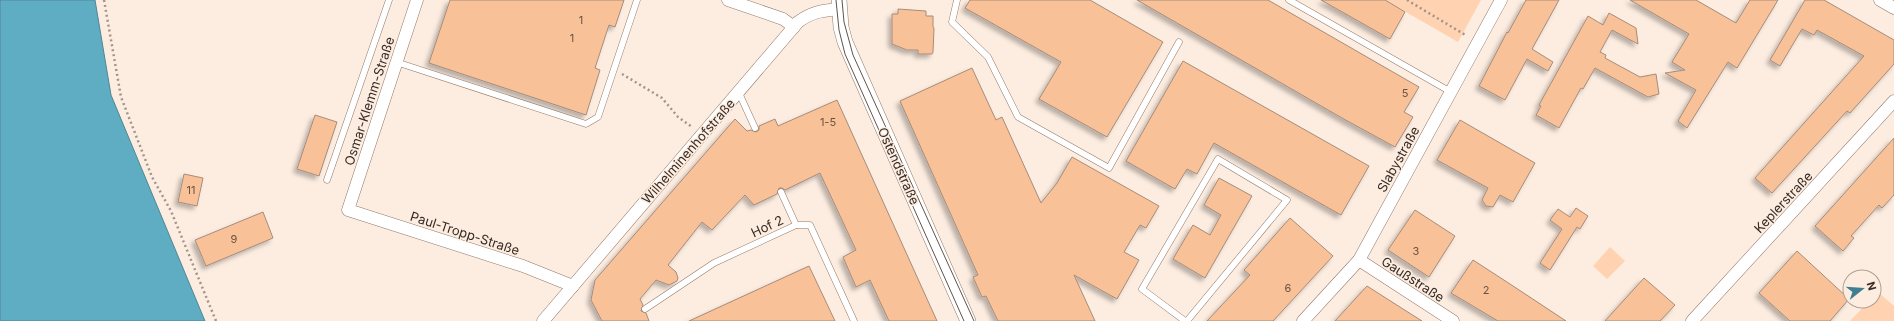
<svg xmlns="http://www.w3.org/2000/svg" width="1894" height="321" font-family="Inter,sans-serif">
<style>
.green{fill:#ffd2b2}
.water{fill:#5eadc2;stroke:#528693}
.building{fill:#f9c198;stroke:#a58c7b;filter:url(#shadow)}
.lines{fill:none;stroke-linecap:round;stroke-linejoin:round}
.service-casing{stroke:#927a69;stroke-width:7}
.minor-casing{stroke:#927a69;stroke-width:13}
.tertiary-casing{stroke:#927a69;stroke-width:16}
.path{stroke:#a2948a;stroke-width:2.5;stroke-dasharray:2 3;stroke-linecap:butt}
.service{stroke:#fff;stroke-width:6}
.minor{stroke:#fff;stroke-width:12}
.tertiary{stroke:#fff;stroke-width:15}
.tram{stroke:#60544c;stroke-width:1}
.labels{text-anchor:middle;stroke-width:3;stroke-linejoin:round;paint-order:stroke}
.number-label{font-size:11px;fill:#685142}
.street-label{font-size:13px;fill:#372c25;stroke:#fdede1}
</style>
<defs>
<filter id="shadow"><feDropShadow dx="-3.5" dy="3.5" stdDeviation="2" flood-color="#0004"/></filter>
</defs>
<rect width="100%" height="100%" fill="#fdede1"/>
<!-- green -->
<g class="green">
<polygon points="1385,0 1481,0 1458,42"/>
<polygon points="1610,247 1625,261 1607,279 1593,266"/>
<polygon points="1878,292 1894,306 1894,321 1850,321 1869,301 1874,301 1874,296"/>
</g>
<!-- water -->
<polygon class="water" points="0,0 95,0 111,95 205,321 0,321"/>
<!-- building -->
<g class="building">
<polygon points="450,0 624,0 615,27 609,25 595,68 600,70 586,115 429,63"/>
<polygon points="970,0 1090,0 1163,42 1107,137 1039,99 1061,62 965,8"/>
<polygon points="1137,0 1268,0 1419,87 1404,112 1413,117 1395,147 1342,118"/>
<polygon points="1321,0 1385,0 1405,12 1390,39"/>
<polygon points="1526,0 1559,0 1532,49 1553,62 1548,71 1527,59 1505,100 1479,86 1507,32 1508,33"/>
<polygon points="1630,0 1696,0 1736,23 1750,0 1778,0 1737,68 1728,62 1687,128 1678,121 1696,90 1665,73 1685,70 1672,62 1689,34"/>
<polygon points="1805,0 1824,0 1894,40 1894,64 1850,113 1847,111 1772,193 1755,178 1864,56 1817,30 1814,35 1802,29 1780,66 1770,60"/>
<polygon points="898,9 926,11 926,16 933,16 933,27 934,28 933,52 932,54 918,54 918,50 907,50 892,44 892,14 898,14"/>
<polygon points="1609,13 1636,28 1638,44 1612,30 1600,52 1606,55 1605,58 1640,77 1656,74 1659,94 1648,97 1595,68 1583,89 1581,88 1559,128 1536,115 1541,106 1539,105 1588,16 1603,25"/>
<polygon points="1183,61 1369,166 1341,215 1214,143 1197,174 1187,169 1175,189 1126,161"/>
<polygon points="972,68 996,120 1002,117 1041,203 1057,183 1072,157 1159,206 1146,228 1140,225 1124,252 1139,260 1117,299 1074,275 1095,321 998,321 986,296 982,297 973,277 978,275 900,101"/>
<polygon points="837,100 937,321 889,321 870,280 856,287 843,257 856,250 820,173 785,190 782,188 779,188 777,194 754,205 745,195 712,230 702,222 668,265 676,272 678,278 677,281 669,285 656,280 640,299 643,305 641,311 646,313 649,321 602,321 591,300 595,280 735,119 747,131 751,130 756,132 759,130 759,126 775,119 778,126"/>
<polygon points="315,115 337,122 319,176 297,169"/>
<polygon points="1460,120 1535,163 1513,202 1500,195 1493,207 1486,206 1482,200 1488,188 1437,160"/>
<polygon points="1894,138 1894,195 1882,208 1879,205 1851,236 1854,238 1843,251 1815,226"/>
<polygon points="184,174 203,178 197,206 178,202"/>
<polygon points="1219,178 1252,196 1205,278 1173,259 1193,225 1210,235 1221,215 1204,205"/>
<polygon points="1576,208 1588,216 1580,229 1577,227 1550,270 1540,263 1562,229 1550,220 1558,209 1570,217"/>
<polygon points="1415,210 1455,236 1429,277 1388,250"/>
<polygon points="263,212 273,238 206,266 195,240"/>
<polygon points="1290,218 1333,256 1273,321 1207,321 1250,275 1244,270"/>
<polygon points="1797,251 1849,299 1830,321 1790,321 1759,293"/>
<polygon points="1473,260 1510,284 1566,321 1498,321 1451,293"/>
<polygon points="809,266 835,321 689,321"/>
<polygon points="1644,278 1675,305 1660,321 1605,321"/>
<polygon points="1367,286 1403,309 1422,321 1335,321"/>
</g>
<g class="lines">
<defs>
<g id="service">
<polyline points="957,0 952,22 988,57 1018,117 1109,168 1179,42"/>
<polyline points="1289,0 1451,92"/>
<polyline points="396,62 586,124 598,117 637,0"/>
<polyline points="739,93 755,128"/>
<polyline points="327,180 389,0"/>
<polyline points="781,192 796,225"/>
<polyline points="645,309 714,263 796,225 810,225 854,321"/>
<polyline points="1185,321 1142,289 1218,159 1287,200 1187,321"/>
</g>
<g id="minor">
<polyline points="417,0 348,210 523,266 573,286"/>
<polyline points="728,0 783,19 794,27"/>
<polyline points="1880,0 1894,8"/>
<polyline points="1359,260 1453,321"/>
<path d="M543,321L798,22C813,11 822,11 839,9"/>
<polyline points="1303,321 1359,260 1501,0"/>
<polyline points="1692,321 1894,101"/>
</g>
<polyline id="tertiary" points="839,0 841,27 845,42 968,321"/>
</defs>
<!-- service casing -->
<use href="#service" class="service-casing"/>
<!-- minor casing -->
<use href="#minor" class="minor-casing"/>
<!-- tertiary casing -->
<use href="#tertiary" class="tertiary-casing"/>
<!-- path -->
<g class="path">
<polyline points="104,0 121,97 152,177 171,211 216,321"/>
<polyline points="1407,0 1467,36"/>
<polyline points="622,74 662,98 678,117 692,127"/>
</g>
<!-- service -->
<use href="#service" class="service"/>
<!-- minor -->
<use href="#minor" class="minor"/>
<!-- tertiary -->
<use href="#tertiary" class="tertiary"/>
<!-- tram -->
<g class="tram">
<polyline points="836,0 839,30 845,54 964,321"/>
<polyline points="842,0 844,22 853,55 974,321"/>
</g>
</g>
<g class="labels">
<!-- number labels -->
<g class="number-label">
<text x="581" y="24">1</text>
<text x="572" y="42">1</text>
<text x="1405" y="97">5</text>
<text x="828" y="126">1-5</text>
<text x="191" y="194">11</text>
<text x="234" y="243">9</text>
<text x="1416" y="255">3</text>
<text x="1288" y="292">6</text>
<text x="1486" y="294">2</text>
</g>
<!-- street labels -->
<g class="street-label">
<text transform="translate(369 101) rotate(-72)" y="5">Osmar-Klemm-Straße</text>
<text transform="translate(688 151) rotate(-49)" y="5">Wilhelminenhofstraße</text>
<text transform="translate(1398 159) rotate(-61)" y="5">Slabystraße</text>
<text transform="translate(899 166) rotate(66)" y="5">Ostendstraße</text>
<text transform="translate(1783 202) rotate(-47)" y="5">Keplerstraße</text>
<text transform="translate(767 226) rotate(-25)" y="5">Hof 2</text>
<text transform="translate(465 233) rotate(18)" y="5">Paul-Tropp-Straße</text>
<text transform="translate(1413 279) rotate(33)" y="5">Gaußstraße</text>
</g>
</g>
<!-- north arrow -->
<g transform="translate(1862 289) rotate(73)"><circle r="19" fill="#fdede1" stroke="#aea096"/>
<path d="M0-3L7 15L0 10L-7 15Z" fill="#3e7f91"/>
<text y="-6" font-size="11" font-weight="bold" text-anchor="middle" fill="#372c25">N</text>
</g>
</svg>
